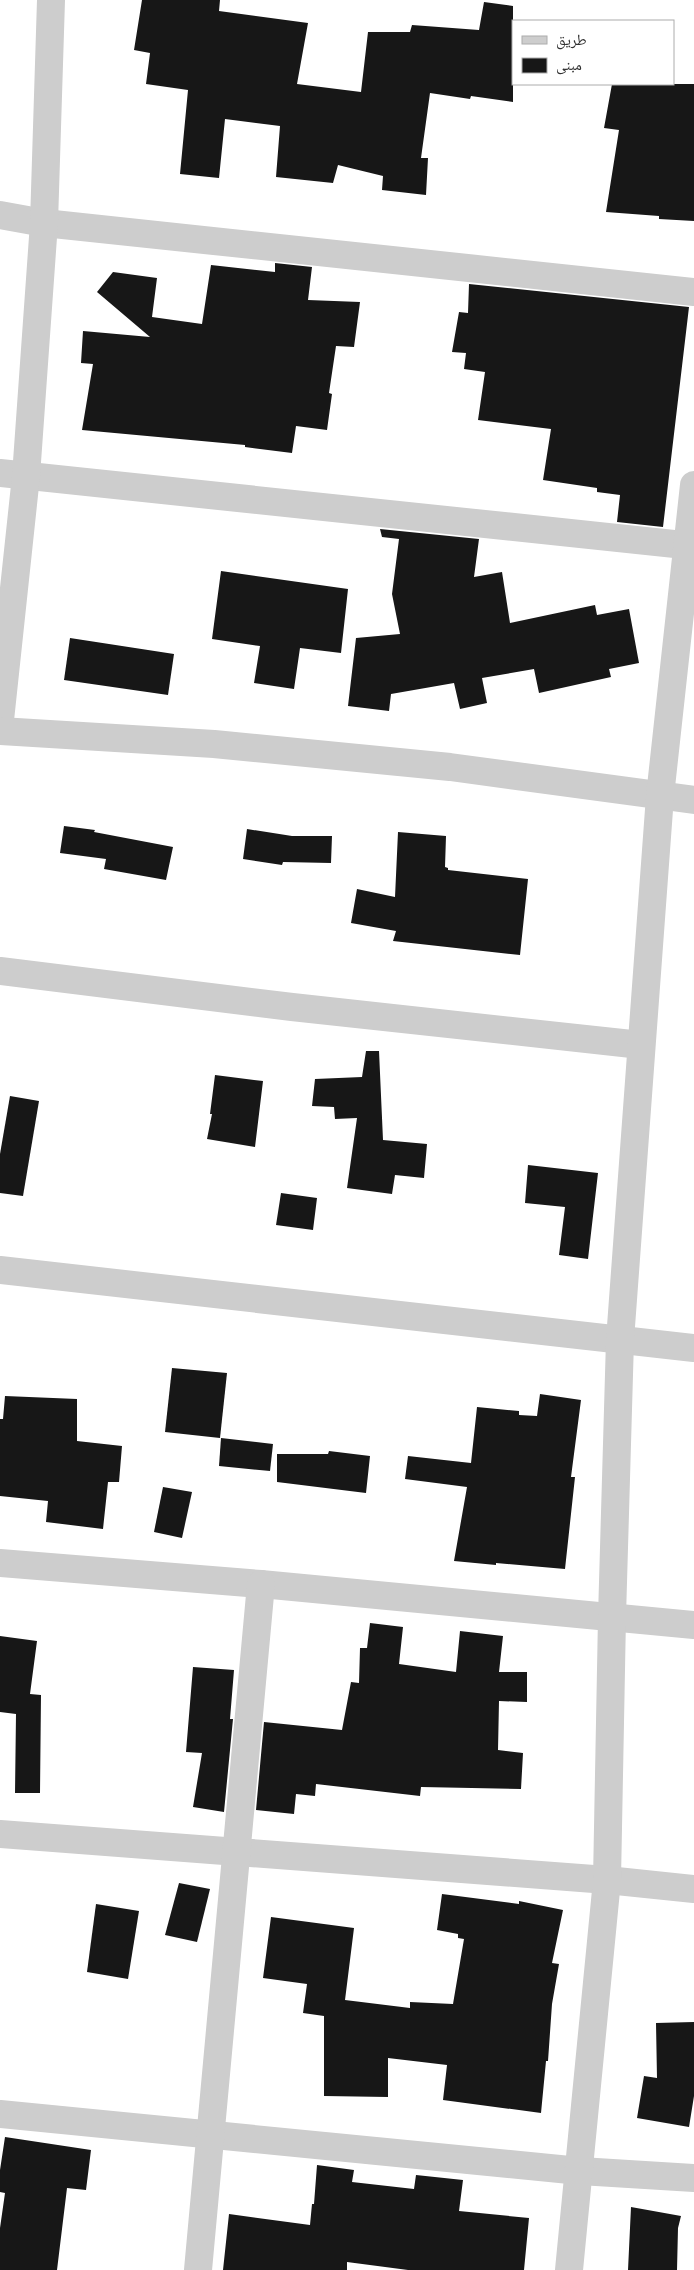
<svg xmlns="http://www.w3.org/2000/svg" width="694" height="2270" font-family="Figtree,'Noto Naskh Arabic',sans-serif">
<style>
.building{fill:#171717}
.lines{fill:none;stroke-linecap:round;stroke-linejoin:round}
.minor{stroke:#cdcdcd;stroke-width:28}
</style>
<rect width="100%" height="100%" fill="#fff"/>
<!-- building -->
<g class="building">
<polygon points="142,0 220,0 219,11 308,23 297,84 361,92 368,32 410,32 412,25 479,30 484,2 513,6 513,102 471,96 470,99 430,93 421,158 428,158 426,195 382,190 383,176 338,165 333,183 276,177 280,126 225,119 219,178 180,174 188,90 146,84 150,53 134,50"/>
<polygon points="612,84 694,84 694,221 659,219 659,216 606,212 619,130 604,128"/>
<polygon points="275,263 312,267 308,300 360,302 354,347 336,346 329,393 332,394 327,430 296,426 292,453 245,447 245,445 82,430 93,364 81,363 83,331 150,337 97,292 113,272 157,278 152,317 202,324 211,265 275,272"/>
<polygon points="469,284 689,307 663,527 617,522 620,495 597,492 597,488 543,480 551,429 478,420 485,372 464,369 466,353 452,352 459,312 468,313"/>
<polygon points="380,529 479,539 474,577 502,572 510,623 595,605 597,615 629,609 639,663 609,669 611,677 539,693 534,669 482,678 487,703 460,709 454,683 391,694 389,711 348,706 356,638 400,634 392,594 399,539 382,537"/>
<polygon points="221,571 348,589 341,653 300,648 294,689 254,683 260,646 212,639"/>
<polygon points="70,638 174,654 168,695 64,680"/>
<polygon points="64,826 95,830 94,832 173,847 166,880 104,869 106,859 60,853"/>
<polygon points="247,829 292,836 332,836 331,863 283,862 282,865 243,859"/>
<polygon points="398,832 446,836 445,867 448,868 448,870 528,879 520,955 393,941 396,931 351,923 357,889 395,897"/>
<polygon points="366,1051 379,1051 383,1140 427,1144 424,1178 395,1175 392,1194 347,1188 357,1118 335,1119 334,1107 312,1106 315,1079 362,1077"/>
<polygon points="215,1075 263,1081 255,1147 207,1139 212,1114 210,1114"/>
<polygon points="10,1096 39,1101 23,1196 0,1193 0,1154"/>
<polygon points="528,1165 598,1173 588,1259 559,1255 565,1207 525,1203"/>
<polygon points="281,1193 317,1198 313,1230 276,1225"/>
<polygon points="172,1368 227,1373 220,1438 165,1432"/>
<polygon points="540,1394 581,1400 571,1477 575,1477 565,1569 496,1563 496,1565 454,1561 467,1487 405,1479 408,1456 471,1463 477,1407 519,1411 519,1415 537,1416"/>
<polygon points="5,1396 77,1399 77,1441 122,1446 119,1482 108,1482 103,1529 46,1522 48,1501 0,1496 0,1419 3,1419"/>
<polygon points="221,1438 273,1444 270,1471 219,1466"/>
<polygon points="329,1451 370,1456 366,1493 277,1482 277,1454 328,1454"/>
<polygon points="163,1487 192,1492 182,1538 154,1532"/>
<polygon points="370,1623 403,1627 399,1664 456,1672 460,1631 503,1636 499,1672 527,1672 527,1702 499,1701 498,1750 523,1753 521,1789 421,1787 420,1796 316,1784 315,1796 296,1794 294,1814 256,1810 264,1722 342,1730 351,1682 359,1683 360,1648 367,1648"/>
<polygon points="0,1636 37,1641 30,1694 41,1695 40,1793 15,1793 16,1714 0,1712"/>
<polygon points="193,1667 234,1670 230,1719 233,1719 224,1812 193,1807 202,1753 186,1752"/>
<polygon points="179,1883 210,1889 197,1942 165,1935"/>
<polygon points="442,1894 519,1904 519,1901 563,1910 552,1963 559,1964 552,2004 548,2061 546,2061 541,2113 443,2100 447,2065 388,2058 388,2097 324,2096 324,2016 303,2013 307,1984 263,1978 271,1917 354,1928 345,2000 410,2008 410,2002 453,2004 464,1939 458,1938 458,1934 437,1930"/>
<polygon points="96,1904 139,1911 128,1979 87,1972"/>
<polygon points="694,2022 694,2096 689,2127 637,2118 644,2076 657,2078 656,2023"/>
<polygon points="5,2137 91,2150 86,2190 67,2188 57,2270 0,2270 0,2228 5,2193 0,2192 0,2170"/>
<polygon points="317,2165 354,2170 352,2182 414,2189 416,2175 463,2180 459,2211 529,2218 524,2270 408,2270 347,2262 347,2270 223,2270 229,2214 310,2225 312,2204 314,2204"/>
<polygon points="631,2207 681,2216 678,2228 677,2270 628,2270"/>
</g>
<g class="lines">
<!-- minor -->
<g class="minor">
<polyline points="0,215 44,223 694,292"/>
<polyline points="0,473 694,546"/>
<polyline points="0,720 26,476 44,223 51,0"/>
<polyline points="0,731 214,744 450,767 694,800"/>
<polyline points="0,971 292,1007 641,1045"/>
<polyline points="0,1270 694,1348"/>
<polyline points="0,1563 261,1584 694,1625"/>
<polyline points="0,1834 607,1880 694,1889"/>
<polyline points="0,2114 580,2171 694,2178"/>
<polyline points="198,2270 261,1584"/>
<polyline points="569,2270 607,1880 612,1617 620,1340 660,796 694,485"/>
</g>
</g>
<!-- legend -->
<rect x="512" y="20" width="162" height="65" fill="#ffffff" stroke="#acacac"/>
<rect x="522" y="36" width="25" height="8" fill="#cdcdcd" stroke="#acacac"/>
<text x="556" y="45" font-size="15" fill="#303030">طريق</text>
<rect x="522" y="58" width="25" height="15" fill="#171717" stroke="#acacac"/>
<text x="556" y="70" font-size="15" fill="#303030">مبنى</text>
</svg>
